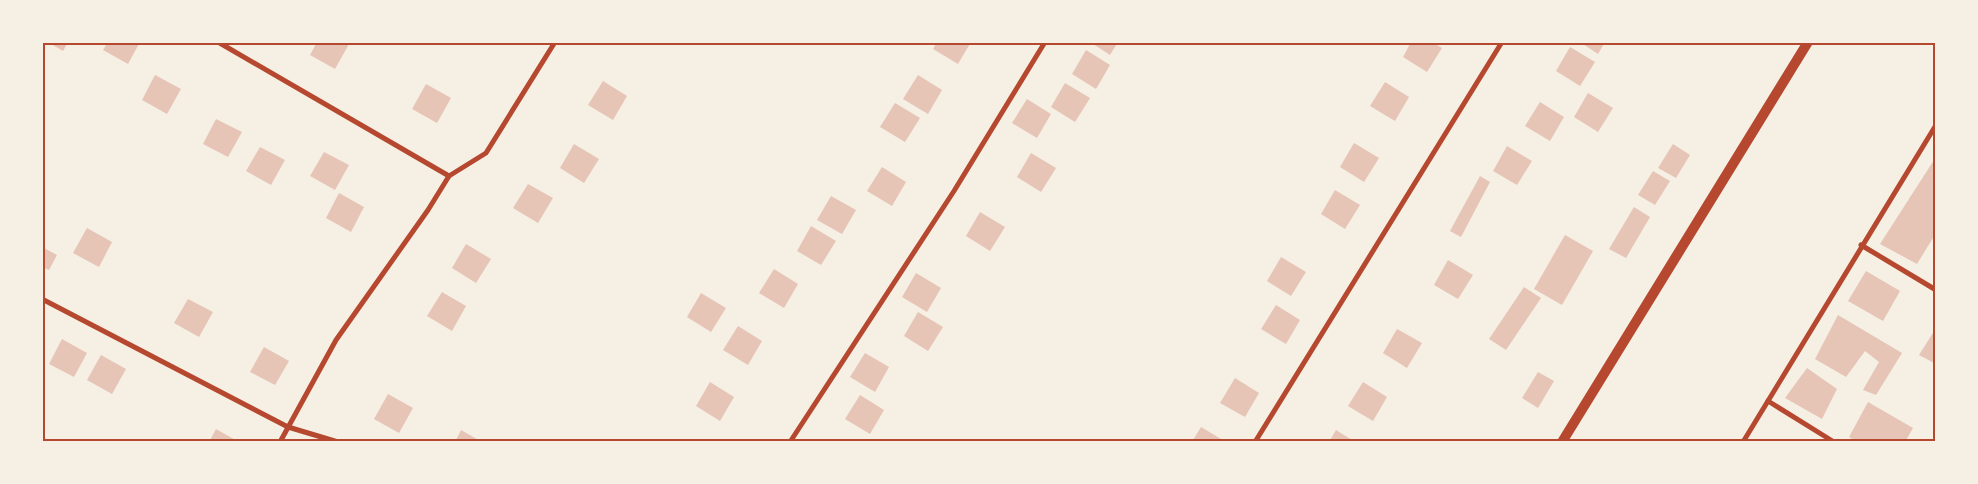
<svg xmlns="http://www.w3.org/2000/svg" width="1978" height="484" font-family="'DM Sans',sans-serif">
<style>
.building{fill:#e6c5b7}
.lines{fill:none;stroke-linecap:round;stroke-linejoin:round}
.minor{stroke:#b5482f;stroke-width:5}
.secondary{stroke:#b5482f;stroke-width:10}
.neatline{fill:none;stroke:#b5482f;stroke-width:2}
</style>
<rect width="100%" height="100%" fill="#f6efe4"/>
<!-- building -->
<g class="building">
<polygon points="48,42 68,42 63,51"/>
<polygon points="108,42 140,42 128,64 103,50"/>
<polygon points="317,42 346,42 349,44 335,69 310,55"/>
<polygon points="937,42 971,42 958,64 933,49"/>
<polygon points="1090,42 1118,42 1110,55"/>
<polygon points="1411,42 1432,42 1442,48 1427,72 1403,57"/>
<polygon points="1580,42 1605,42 1598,54"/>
<polygon points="1570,47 1595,62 1580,86 1556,71"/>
<polygon points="1086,50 1110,65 1096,89 1072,74"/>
<polygon points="155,75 181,89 167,114 142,100"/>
<polygon points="918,75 942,90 928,114 903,99"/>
<polygon points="603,81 627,96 613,120 588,105"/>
<polygon points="1385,82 1409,97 1395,121 1370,106"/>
<polygon points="1065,83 1090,98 1075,122 1051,107"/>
<polygon points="426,84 451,98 437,123 412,109"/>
<polygon points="1588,93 1613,108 1598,132 1574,117"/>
<polygon points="1027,99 1051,114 1037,138 1012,123"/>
<polygon points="1540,102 1564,117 1550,141 1525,126"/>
<polygon points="895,103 920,118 905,142 880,127"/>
<polygon points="216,119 242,132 228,157 203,144"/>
<polygon points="1354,143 1379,158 1364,182 1340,167"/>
<polygon points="574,144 599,159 584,183 560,168"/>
<polygon points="1673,144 1690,155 1676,178 1658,168"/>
<polygon points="1507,146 1532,161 1517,185 1493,171"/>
<polygon points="260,147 285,160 271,185 246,171"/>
<polygon points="324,152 349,165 335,190 310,176"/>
<polygon points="1031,153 1056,168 1041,192 1017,177"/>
<polygon points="1934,160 1936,160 1936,233 1917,264 1880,244"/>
<polygon points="882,167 906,182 892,206 867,191"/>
<polygon points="1653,171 1670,181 1655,205 1638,195"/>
<polygon points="1480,176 1490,182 1461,237 1450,231"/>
<polygon points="528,184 553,198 538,223 513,208"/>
<polygon points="1335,190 1360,205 1345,229 1321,214"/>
<polygon points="339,193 364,207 351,232 326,218"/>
<polygon points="831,196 856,210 842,234 817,220"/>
<polygon points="1634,207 1650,217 1626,258 1609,249"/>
<polygon points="980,212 1005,227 990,251 966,236"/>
<polygon points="811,226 836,241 821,265 797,251"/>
<polygon points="87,228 112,242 99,267 73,253"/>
<polygon points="1565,235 1593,251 1562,305 1534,289"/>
<polygon points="466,244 491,259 476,283 452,268"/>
<polygon points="42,247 57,255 49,270 42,267"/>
<polygon points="1281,257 1306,272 1291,296 1267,281"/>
<polygon points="1448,260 1473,275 1458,299 1434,285"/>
<polygon points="774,269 798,284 784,308 759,293"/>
<polygon points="1866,271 1900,291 1883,321 1848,301"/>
<polygon points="916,273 941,288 927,312 902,297"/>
<polygon points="1524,287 1541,298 1506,350 1489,339"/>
<polygon points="442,292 466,306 452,331 427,316"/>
<polygon points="701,293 726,308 711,332 687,317"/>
<polygon points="188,299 213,312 199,337 174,323"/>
<polygon points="1276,305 1300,320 1286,344 1261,329"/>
<polygon points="918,312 943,327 928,351 904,336"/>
<polygon points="1838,315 1902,353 1876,395 1863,390 1879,362 1865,351 1846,377 1815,359"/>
<polygon points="738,326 762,341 748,365 723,350"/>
<polygon points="1936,328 1936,364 1919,355"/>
<polygon points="1397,329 1422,343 1407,368 1383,353"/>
<polygon points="62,339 87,353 74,377 49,364"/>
<polygon points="264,347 289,361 275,385 250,372"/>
<polygon points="865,353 889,367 875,392 850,377"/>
<polygon points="101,355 126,369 112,394 87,380"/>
<polygon points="1807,368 1837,389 1822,419 1785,398"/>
<polygon points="1538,372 1554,381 1538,408 1522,398"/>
<polygon points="1235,378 1259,393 1245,417 1220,403"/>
<polygon points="710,382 734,397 720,421 696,406"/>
<polygon points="1363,382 1387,397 1373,421 1348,406"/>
<polygon points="388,394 413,408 399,433 374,419"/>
<polygon points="860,395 884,410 870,434 845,419"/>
<polygon points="1868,402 1913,428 1905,442 1857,442 1849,437"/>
<polygon points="1201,427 1226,442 1192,442"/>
<polygon points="216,429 239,442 209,442"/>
<polygon points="461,430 482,442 455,442"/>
<polygon points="1336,430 1355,442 1329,442"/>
</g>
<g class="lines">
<!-- minor -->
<g class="minor">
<polyline points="218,42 449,176"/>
<polyline points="1861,245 1936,290"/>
<polyline points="42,299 288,427 338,442"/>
<polyline points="1768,401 1834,442"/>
<polyline points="280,442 336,340 428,210 449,176 486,153 555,42"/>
<polyline points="790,442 954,191 1045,42"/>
<polyline points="1255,442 1502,42"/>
<polyline points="1743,442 1936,125"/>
</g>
<!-- secondary -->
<polyline class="secondary" points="1562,442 1808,42"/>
</g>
<!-- border -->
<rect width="1978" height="484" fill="none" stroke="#f6efe4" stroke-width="88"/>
<rect x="44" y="44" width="1890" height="396" class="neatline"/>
</svg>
